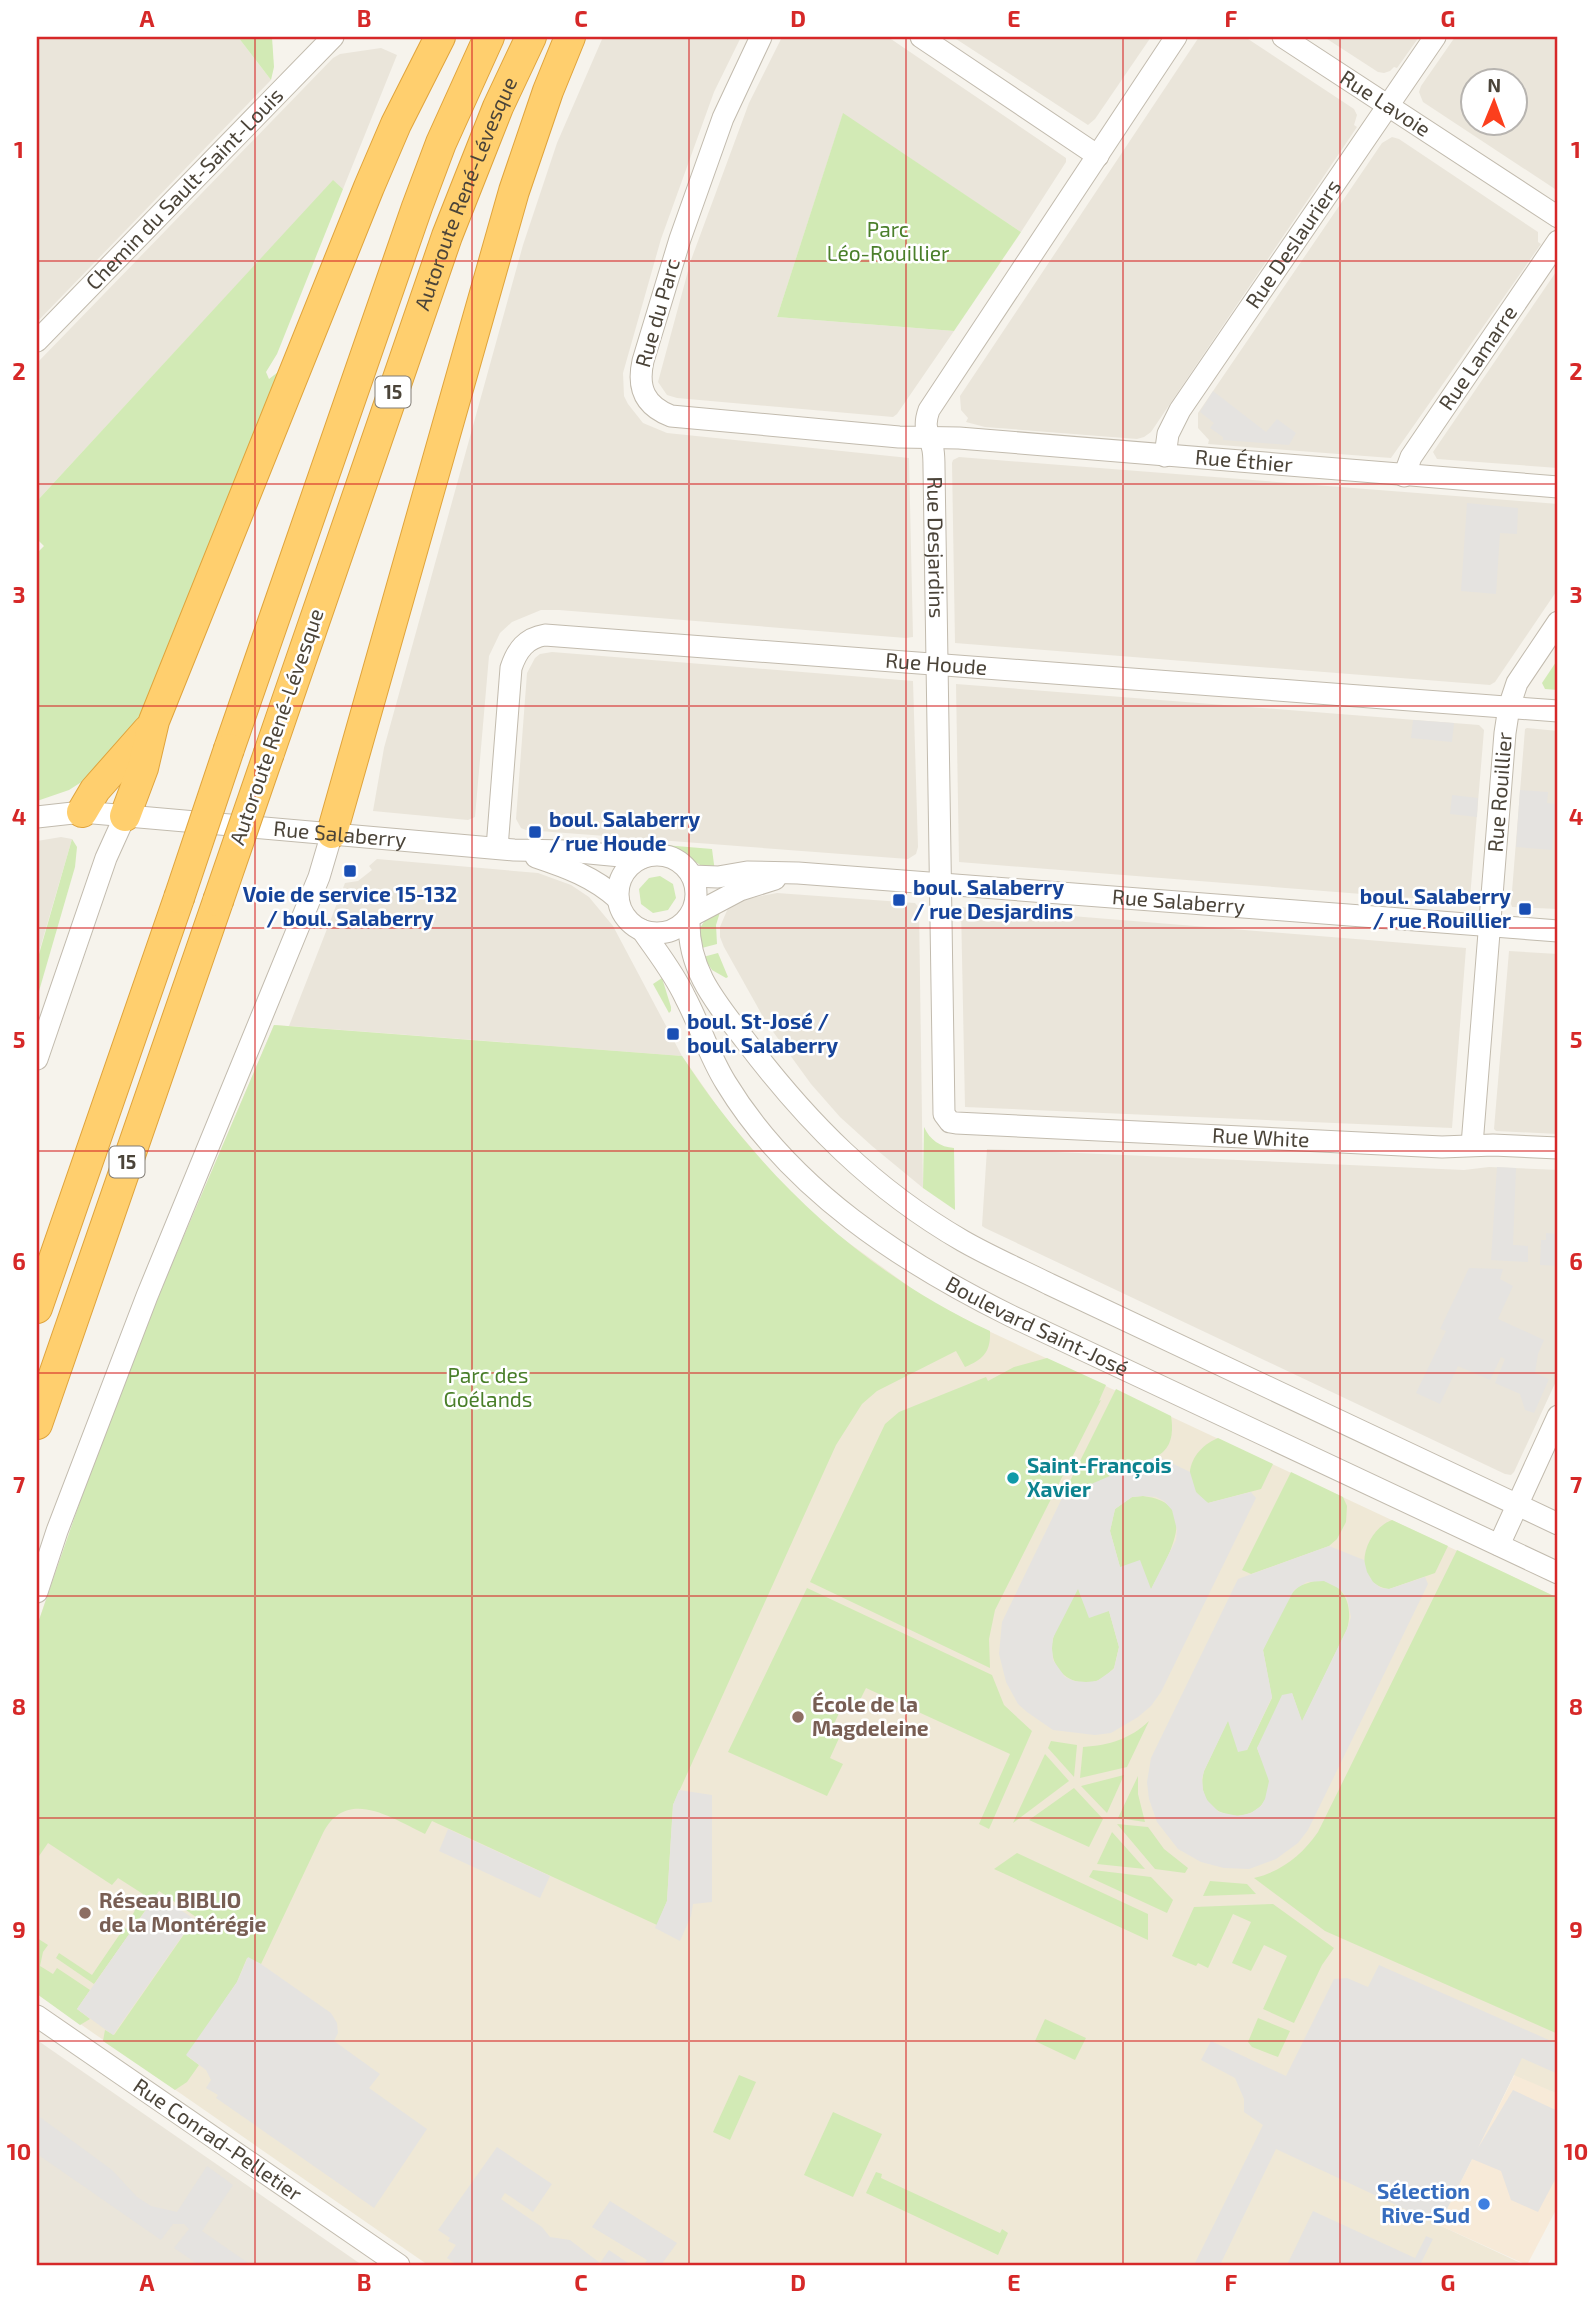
<svg xmlns="http://www.w3.org/2000/svg" width="1595" height="2302" font-family="'Exo 2',sans-serif">
<style>
.residential{fill:#eae5da;fill-rule:evenodd}
.commercial{fill:#f7ead8}
.education{fill:#efe8d6}
.green{fill:#d2eab5}
.parking{fill:#e5e3e0;fill-rule:evenodd}
.lines{fill:none;stroke-linecap:round;stroke-linejoin:round}
.minor-casing{stroke:#c2bbae;stroke-width:23}
.highway-casing{stroke:#e0a43c;stroke-width:32}
.minor{stroke:#fff;stroke-width:21}
.highway{stroke:#ffcf6e;stroke-width:30}
.highway-bridge-casing{stroke:#e0a43c;stroke-width:32;stroke-linecap:butt}
.highway-bridge{stroke:#ffcf6e;stroke-width:30}
.grid{fill:none;stroke:#d62828;stroke-width:2;stroke-opacity:0.55}
.transit-dot{fill:#1a4fb4;stroke:#fff;stroke-width:2.5}
.culture-dot{fill:#0f9aa8;stroke:#fff;stroke-width:2.5}
.education-dot{fill:#8d6e63;stroke:#fff;stroke-width:2.5}
.shop-dot{fill:#3f7fe0;stroke:#fff;stroke-width:2.5}
.labels{text-anchor:middle;stroke-width:5;stroke-linejoin:round;paint-order:stroke}
.shield{fill:#fff;stroke:#817c74;stroke-width:2}
.shield-label{font-size:19px;font-weight:bold;fill:#4b4439}
.street-label{font-size:21px;fill:#4b4439;stroke:#fff}
.park-label{font-size:21px;fill:#4a7f2a;stroke:#fff}
.transit-label{font-size:21px;font-weight:bold;fill:#164399;stroke:#fff;text-anchor:start}
.culture-label{font-size:21px;font-weight:bold;fill:#0d838f;stroke:#fff;text-anchor:start}
.education-label{font-size:21px;font-weight:bold;fill:#785e54;stroke:#fff;text-anchor:start}
.shop-label{font-size:21px;font-weight:bold;fill:#366cbe;stroke:#fff;text-anchor:end}
.neatline{fill:none;stroke:#d62828;stroke-width:2.5}
.grid-label{font-size:23px;text-anchor:middle;font-weight:bold;fill:#d62828}
</style>
<rect width="100%" height="100%" fill="#f6f3ec"/>
<!-- residential -->
<g class="residential">
<polygon points="37,37 238,37 271,80 37,322"/>
<polygon points="603,37 741,37 714,92 661,239 623,373 624,396 628,404 643,423 667,433 909,458 913,637 906,638 559,610 541,610 512,622 500,633 489,656 475,817 468,820 373,811 384,748 523,245 557,143"/>
<polygon points="782,37 888,37 1066,158 1066,162 1021,232 843,114 777,317 954,331 897,414 893,417 677,398 667,395 658,382 691,260 749,103"/>
<polygon points="953,37 1151,37 1095,119 1088,125"/>
<polygon points="1199,37 1245,37 1354,109 1357,115 1354,125 1357,127 1151,432 1144,437 1137,439 985,427 966,422 968,418 961,410 960,396"/>
<polygon points="1324,37 1419,37 1397,68 1394,67 1390,71 1384,73 1378,72"/>
<path d="M1455,37H1558V191L1423,102L1419,92L1421,86ZM1472,80H1514V122H1472Z"/>
<polygon points="381,48 397,55 343,189 333,181 37,501 37,363 333,58 340,54"/>
<polygon points="1392,137 1399,139 1538,232 1538,242 1541,244 1391,458 1208,444 1209,440 1198,428 1198,413 1382,143"/>
<polygon points="1558,269 1558,468 1437,459 1433,452"/>
<polygon points="959,457 1558,504 1558,589 1495,682 1490,685 955,643 952,463 953,460"/>
<polygon points="552,652 913,681 918,847 916,854 908,859 526,830 521,828 516,819 527,673 535,658 540,654"/>
<polygon points="956,684 1479,725 1484,730 1470,898 1463,902 959,862"/>
<polygon points="1527,728 1558,731 1558,909 1512,907 1511,904 1525,729"/>
<polygon points="61,837 72,839 37,959 37,841"/>
<polygon points="377,859 538,873 571,885 589,897 613,926 682,1056 289,1026 345,883 358,881 372,870 369,866"/>
<polygon points="777,893 915,903 919,908 923,1188 872,1146 840,1117 811,1084 766,1022 724,947 720,937 720,927 728,908 740,900"/>
<polygon points="961,907 1466,948 1452,1128 965,1107"/>
<polygon points="1509,951 1558,954 1558,1134 1496,1131 1494,1129"/>
<polygon points="987,1149 1464,1170 1489,1167 1558,1170 1558,1377 1514,1472 1511,1475 1505,1474 985,1228 982,1226"/>
<polygon points="37,2040 362,2265 37,2265"/>
</g>
<!-- commercial -->
<polygon class="commercial" points="1515,2074 1558,2094 1558,2206 1527,2265 1439,2225"/>
<!-- education -->
<polygon class="education" points="274,1025 682,1056 724,1116 785,1187 831,1230 925,1298 980,1327 1558,1598 1558,2094 1514,2075 1439,2225 1525,2265 428,2265 37,1994 37,1626 53,1578 169,1271"/>
<!-- green -->
<g class="green">
<polygon points="238,37 272,37 274,67 271,80"/>
<polygon points="843,113 1021,232 954,331 777,317"/>
<polygon points="333,180 343,189 277,354 266,372 269,379 282,369 144,714 94,774 69,790 37,801 37,553 44,546 37,539 37,501"/>
<polygon points="1558,659 1558,690 1545,689 1542,683"/>
<polygon points="72,839 77,847 75,867 37,998 37,961"/>
<path d="M664,845L712,849L715,872C696,866 684,850 664,845Z"/>
<polygon points="660,876 673,884 676,898 668,910 653,913 641,904 639,889 649,878"/>
<path d="M721,909L716,925L717,944L698,949C699,924 700,923 721,909Z"/>
<polygon points="718,953 728,977 726,978 712,970 703,957"/>
<polygon points="662,978 671,1007 671,1011 669,1013 653,984"/>
<path d="M274,1025L682,1056C759,1174 862,1272 990,1331C991,1352 983,1360 965,1367L956,1351L877,1391L862,1404L836,1445L673,1805L667,1901L657,1925L432,1821L425,1834C391,1818 347,1787 323,1833L261,1964L247,1958L237,1982L187,2056L199,2065L187,2082L175,2090L103,2041L105,2030L114,2035L196,1917L159,1891L135,1925L130,1920L143,1894L118,1878L112,1885L48,1843L37,1859V1626L105,1429L169,1271Z"/>
<path d="M924,1127C930,1140 940,1147 954,1148L955,1210L923,1188Z"/>
<polygon points="1047,1358 1106,1385 1099,1401 1101,1400 995,1610 989,1639 990,1668 810,1582 885,1424 899,1412 986,1377 988,1381 1014,1367"/>
<path d="M1116,1389L1171,1416C1173,1428 1173,1443 1163,1452C1150,1464 1094,1483 1076,1491L1067,1487Z"/>
<path d="M1218,1438L1273,1464L1261,1489L1208,1503C1177,1484 1189,1450 1218,1438Z"/>
<polygon points="1291,1472 1343,1497 1347,1506 1346,1522 1337,1539 1329,1546 1251,1574 1242,1570"/>
<path d="M1143,1496C1204,1503 1166,1559 1151,1590L1120,1567L1110,1531L1115,1509L1132,1497Z"/>
<path d="M1392,1520L1448,1546L1435,1573L1389,1589C1350,1584 1362,1531 1392,1520Z"/>
<path d="M1457,1550L1558,1598V2034L1325,1931L1254,1878C1282,1871 1301,1856 1318,1832Z"/>
<path d="M1317,1580C1344,1581 1354,1606 1347,1629L1302,1722L1292,1693L1257,1748C1261,1759 1270,1773 1269,1785C1266,1833 1190,1822 1204,1771L1228,1720L1247,1750L1272,1698L1263,1650L1288,1597L1299,1586Z"/>
<polygon points="807,1588 992,1675 1004,1705 1032,1731 989,1829 979,1824 1010,1754 866,1688 854,1712 840,1711 832,1728 840,1736 830,1758 843,1764 827,1796 728,1752"/>
<path d="M1078,1588L1109,1611L1119,1647L1114,1668C1109,1673 1103,1679 1096,1681C1073,1688 1051,1671 1052,1647C1052,1630 1070,1604 1078,1588Z"/>
<path d="M1149,1721L1127,1767L1080,1778L1083,1747C1110,1745 1130,1739 1149,1721Z"/>
<polygon points="1051,1741 1077,1745 1074,1777 1048,1748"/>
<polygon points="1045,1754 1069,1781 1013,1823"/>
<polygon points="1124,1775 1107,1813 1081,1786"/>
<polygon points="1138,1776 1138,1794 1145,1822 1118,1818"/>
<polygon points="1074,1788 1103,1819 1089,1847 1029,1820"/>
<polygon points="1117,1824 1148,1827 1164,1849 1188,1868 1185,1873 1155,1869"/>
<polygon points="1112,1832 1145,1869 1097,1864"/>
<polygon points="1017,1853 1148,1914 1148,1940 994,1869"/>
<polygon points="1093,1870 1151,1877 1173,1900 1167,1913 1089,1877"/>
<polygon points="1210,1881 1247,1884 1256,1894 1203,1896"/>
<polygon points="1273,1904 1334,1948 1322,1965 1294,2023 1263,2009 1287,1956 1264,1945 1251,1971 1232,1963 1251,1922 1233,1914 1208,1968 1198,1963 1196,1966 1172,1956 1194,1907"/>
<polygon points="124,1928 132,1930 94,1984 56,1958 59,1953 92,1975"/>
<polygon points="37,1938 48,1945 43,1952 40,1966 53,1974 57,1968 90,1990 77,2009 90,2019 80,2025 37,1994"/>
<polygon points="1258,2018 1290,2031 1278,2057 1252,2047 1248,2042"/>
<polygon points="1045,2019 1086,2038 1075,2060 1035,2041"/>
<polygon points="739,2075 756,2082 730,2140 713,2132"/>
<polygon points="833,2112 882,2134 853,2197 804,2175"/>
<polygon points="876,2172 882,2174 881,2178 1000,2233 1002,2229 1008,2233 998,2255 866,2193"/>
</g>
<!-- parking -->
<g class="parking">
<polygon points="1213,391 1266,432 1277,419 1296,433 1289,445 1223,440 1223,437 1210,428 1214,423 1200,412"/>
<polygon points="1467,503 1518,508 1517,534 1500,533 1496,594 1461,591"/>
<polygon points="1413,720 1454,723 1452,742 1411,738"/>
<polygon points="1520,790 1548,792 1547,803 1556,804 1552,850 1516,847"/>
<polygon points="1452,795 1478,798 1477,817 1450,814"/>
<polygon points="1497,1167 1516,1168 1513,1245 1528,1246 1528,1262 1491,1260"/>
<polygon points="1546,1233 1558,1234 1558,1266 1540,1265 1541,1240 1546,1240"/>
<polygon points="1469,1268 1503,1269 1500,1279 1513,1286 1498,1319 1544,1340 1538,1354 1535,1373 1549,1379 1534,1413 1525,1410 1520,1394 1495,1383 1505,1359 1501,1357 1490,1380 1458,1366 1440,1404 1416,1393 1446,1331 1440,1329"/>
<path d="M1157,1456L1190,1472L1196,1492L1208,1503L1251,1492L1256,1498L1161,1692L1151,1706L1138,1717L1111,1733L1095,1735L1053,1730L1027,1712L1018,1704L1006,1682L999,1654L1002,1622L1063,1496ZM1143,1496L1156,1497L1164,1501L1172,1510L1177,1530L1176,1540L1151,1589L1140,1560L1120,1567L1110,1531L1115,1509L1132,1497ZM1078,1589L1089,1618L1109,1611L1119,1647L1114,1669L1097,1681L1086,1682L1074,1681L1065,1677L1053,1660L1052,1648L1053,1638Z"/>
<path d="M1329,1546L1364,1560L1367,1572L1373,1582L1381,1588L1389,1589L1425,1577L1428,1584L1308,1830L1298,1843L1276,1859L1249,1869L1224,1868L1201,1862L1178,1849L1157,1822L1149,1799L1147,1782L1151,1758L1238,1579ZM1324,1581L1340,1589L1347,1598L1351,1617L1347,1629L1302,1721L1292,1693L1282,1695L1257,1748L1269,1781L1265,1799L1261,1806L1251,1813L1238,1816L1219,1812L1207,1800L1203,1790L1202,1779L1204,1771L1228,1721L1238,1752L1247,1750L1272,1697L1263,1650L1294,1590L1307,1582Z"/>
<polygon points="679,1790 712,1795 712,1902 693,1904 691,1916 680,1941 655,1928 667,1901 673,1805"/>
<polygon points="448,1829 550,1876 540,1898 439,1851"/>
<polygon points="157,1894 194,1919 113,2035 77,2009"/>
<polygon points="248,1957 261,1964 331,2013 337,2023 338,2033 334,2041 380,2074 369,2088 427,2129 374,2208 216,2098 218,2095 206,2088 211,2080 206,2070 186,2055 237,1982"/>
<polygon points="1379,1965 1558,2044 1558,2074 1522,2058 1478,2148 1513,2090 1558,2111 1558,2174 1538,2212 1511,2200 1501,2171 1472,2159 1439,2225 1276,2149 1220,2265 1194,2265 1263,2125 1244,2112 1244,2099 1235,2078 1201,2060 1211,2041 1286,2076 1334,1979 1347,1978 1368,1987"/>
<polygon points="37,2115 112,2170 137,2197 151,2206 177,2212 207,2166 218,2174 233,2185 202,2231 251,2265 199,2265 174,2248 189,2229 184,2224 173,2224 161,2240 37,2154"/>
<polygon points="497,2147 552,2184 533,2212 505,2193 501,2199 542,2227 550,2237 570,2240 600,2263 609,2250 631,2265 457,2265 447,2258 456,2245 448,2241 450,2238 438,2230"/>
<polygon points="610,2201 677,2243 661,2265 644,2265 647,2260 592,2227"/>
<polygon points="1313,2211 1415,2258 1426,2236 1433,2239 1420,2265 1287,2265"/>
</g>
<g class="lines">
<defs>
<g id="minor">
<path id="s1" d="M761,37L723,118L680,239L643,361C637,388 645,406 671,416L899,437L959,438L1558,487"/>
<polyline points="921,37 1098,156"/>
<path id="s2" d="M1176,37L929,410C922,430 930,432 933,450C934,456 934,462 934,468L944,1114L950,1122L956,1123L1442,1147L1493,1145L1558,1148"/>
<path id="s3" d="M1283,37L1558,217"/>
<path id="s4" d="M37,341L333,37"/>
<path id="s5" d="M1165,456L1168,434L1180,410L1435,37"/>
<path id="s6" d="M1404,476L1411,457L1558,241"/>
<path id="s7" d="M37,817L82,812L514,850L568,851L642,858"/>
<path id="s8" d="M497,848L511,668C517,650 526,638 545,635L1558,711"/>
<circle cx="657" cy="894" r="39"/>
<path d="M536,857C566,867 594,877 618,899"/>
<path id="s9" d="M692,876L718,877L747,872L798,873L1558,931"/>
<path d="M689,917C687,969 714,1000 745,1040C807,1122 873,1189 963,1241C991,1257 1021,1270 1049,1284L1558,1524"/>
<polyline points="689,917 740,890 775,879"/>
<path id="s10" d="M642,930C657,952 674,973 685,997C700,1025 709,1056 726,1083C791,1190 902,1262 1011,1316L1558,1573"/>
<polyline points="37,1059 106,858 125,816"/>
<path id="s11" d="M1472,1145L1505,733L1509,707L1517,683L1558,622"/>
<polyline points="1499,1545 1558,1416"/>
<polyline points="37,1592 57,1531 147,1296 319,877 332,833"/>
<path id="s12" d="M37,2016L399,2265"/>
</g>
<g id="highway">
<polyline points="229,749 417,207 441,143 489,37"/>
<path id="s13" d="M269,753L447,236L498,107L531,37"/>
<polyline points="82,812 95,790 148,730"/>
<polyline points="125,816 143,768 154,721 369,187 396,124 440,37"/>
<polyline points="332,833 514,191 548,91 570,37"/>
<polyline points="37,1308 179,898"/>
<polyline points="37,1424 218,901"/>
</g>
</defs>
<!-- minor casing -->
<use href="#minor" class="minor-casing"/>
<!-- highway casing -->
<use href="#highway" class="highway-casing"/>
<!-- minor -->
<use href="#minor" class="minor"/>
<!-- highway -->
<use href="#highway" class="highway"/>
<defs>
<g id="highway-bridge">
<polyline points="179,898 229,749"/>
<polyline points="218,901 269,753"/>
</g>
</defs>
<!-- highway-bridge casing -->
<use href="#highway-bridge" class="highway-bridge-casing"/>
<!-- highway-bridge -->
<use href="#highway-bridge" class="highway-bridge"/>
</g>
<!-- grid -->
<path class="grid" d="M255,37V2265M472,37V2265M689,37V2265M906,37V2265M1123,37V2265M1340,37V2265M37,261H1558M37,484H1558M37,706H1558M37,928H1558M37,1151H1558M37,1373H1558M37,1596H1558M37,1818H1558M37,2041H1558"/>
<!-- markers -->
<g class="transit-dot">
<rect x="528" y="825" width="14" height="14" rx="3.5"/>
<rect x="343" y="864" width="14" height="14" rx="3.5"/>
<rect x="892" y="893" width="14" height="14" rx="3.5"/>
<rect x="1518" y="902" width="14" height="14" rx="3.5"/>
<rect x="666" y="1027" width="14" height="14" rx="3.5"/>
</g>
<circle class="culture-dot" cx="1013" cy="1478" r="7"/>
<g class="education-dot">
<circle cx="798" cy="1717" r="7"/>
<circle cx="85" cy="1913" r="7"/>
</g>
<circle class="shop-dot" cx="1484" cy="2204" r="7"/>
<g class="labels">
<!-- shield labels -->
<g class="shield">
<rect x="375.5" y="376.5" width="35" height="31" rx="5"/>
<rect x="109.5" y="1146.5" width="35" height="31" rx="5"/>
</g>
<g class="shield-label">
<text x="393" y="399">15</text>
<text x="127" y="1169">15</text>
</g>
<!-- street labels -->
<g class="street-label">
<text dy="7" stroke="none"><textPath href="#s3" startOffset="122">Rue Lavoie</textPath></text>
<text dy="7" stroke="none"><textPath href="#s4" startOffset="212">Chemin du Sault-Saint-Louis</textPath></text>
<text dy="7" stroke="none"><textPath href="#s13" startOffset="593">Autoroute René-Lévesque</textPath></text>
<text dy="7" stroke="none"><textPath href="#s5" startOffset="250">Rue Deslauriers</textPath></text>
<text transform="translate(658 313) rotate(-74)" y="7">Rue du Parc</text>
<text dy="7" stroke="none"><textPath href="#s6" startOffset="140">Rue Lamarre</textPath></text>
<text dy="7" stroke="none"><textPath href="#s1" startOffset="989">Rue Éthier</textPath></text>
<text dy="7" stroke="none"><textPath href="#s2" startOffset="586">Rue Desjardins</textPath></text>
<text dy="7" stroke="none"><textPath href="#s8" startOffset="623">Rue Houde</textPath></text>
<text transform="translate(277 727) rotate(-71)" y="7">Autoroute René-Lévesque</text>
<text dy="7" stroke="none"><textPath href="#s11" startOffset="354">Rue Rouillier</textPath></text>
<text dy="7" stroke="none"><textPath href="#s7" startOffset="304">Rue Salaberry</textPath></text>
<text dy="7" stroke="none"><textPath href="#s9" startOffset="488">Rue Salaberry</textPath></text>
<text dy="7" stroke="none"><textPath href="#s2" startOffset="1474">Rue White</textPath></text>
<text dy="7" stroke="none"><textPath href="#s10" startOffset="576">Boulevard Saint-José</textPath></text>
<text dy="7" stroke="none"><textPath href="#s12" startOffset="219">Rue Conrad-Pelletier</textPath></text>
</g>
<!-- park labels -->
<g class="park-label">
<text x="888" y="237">Parc<tspan x="888" dy="24">Léo-Rouillier</tspan></text>
<text x="488" y="1383">Parc des<tspan x="488" dy="24">Goélands</tspan></text>
</g>
<!-- transit labels -->
<g class="transit-label">
<text x="549" y="827">boul. Salaberry<tspan x="549" dy="24">/ rue Houde</tspan></text>
<text x="913" y="895">boul. Salaberry<tspan x="913" dy="24">/ rue Desjardins</tspan></text>
<text x="350" y="902" text-anchor="middle">Voie de service 15-132<tspan x="350" dy="24">/ boul. Salaberry</tspan></text>
<text x="1511" y="904" text-anchor="end">boul. Salaberry<tspan x="1511" dy="24">/ rue Rouillier</tspan></text>
<text x="687" y="1029">boul. St-José /<tspan x="687" dy="24">boul. Salaberry</tspan></text>
</g>
<!-- culture labels -->
<g class="culture-label">
<text x="1027" y="1473">Saint-François<tspan x="1027" dy="24">Xavier</tspan></text>
</g>
<!-- education labels -->
<g class="education-label">
<text x="812" y="1712">École de la<tspan x="812" dy="24">Magdeleine</tspan></text>
<text x="99" y="1908">Réseau BIBLIO<tspan x="99" dy="24">de la Montérégie</tspan></text>
</g>
<!-- shop labels -->
<g class="shop-label">
<text x="1470" y="2199">Sélection<tspan x="1470" dy="24">Rive-Sud</tspan></text>
</g>
</g>
<!-- border -->
<rect width="1595" height="2302" fill="none" stroke="#ffffff" stroke-width="77"/>
<!-- north arrow -->
<g transform="translate(1494 102) rotate(1)"><circle r="33" fill="#ffffff" stroke="#b7b4b0" stroke-width="2"/>
<path d="M0-5L12 26L0 18L-12 26Z" fill="#fc3f1d"/>
<text y="-10" font-size="19" font-weight="bold" text-anchor="middle" fill="#4b4439">N</text>
</g>
<rect x="38" y="38" width="1518" height="2226" class="neatline"/>
<g class="grid-label">
<text x="147" y="27">A</text>
<text x="364" y="27">B</text>
<text x="581" y="27">C</text>
<text x="798" y="27">D</text>
<text x="1014" y="27">E</text>
<text x="1231" y="27">F</text>
<text x="1448" y="27">G</text>
<text x="19" y="158">1</text>
<text x="1576" y="158">1</text>
<text x="19" y="380">2</text>
<text x="1576" y="380">2</text>
<text x="19" y="603">3</text>
<text x="1576" y="603">3</text>
<text x="19" y="825">4</text>
<text x="1576" y="825">4</text>
<text x="19" y="1048">5</text>
<text x="1576" y="1048">5</text>
<text x="19" y="1270">6</text>
<text x="1576" y="1270">6</text>
<text x="19" y="1493">7</text>
<text x="1576" y="1493">7</text>
<text x="19" y="1715">8</text>
<text x="1576" y="1715">8</text>
<text x="19" y="1938">9</text>
<text x="1576" y="1938">9</text>
<text x="19" y="2160">10</text>
<text x="1576" y="2160">10</text>
<text x="147" y="2291">A</text>
<text x="364" y="2291">B</text>
<text x="581" y="2291">C</text>
<text x="798" y="2291">D</text>
<text x="1014" y="2291">E</text>
<text x="1231" y="2291">F</text>
<text x="1448" y="2291">G</text>
</g>
</svg>
